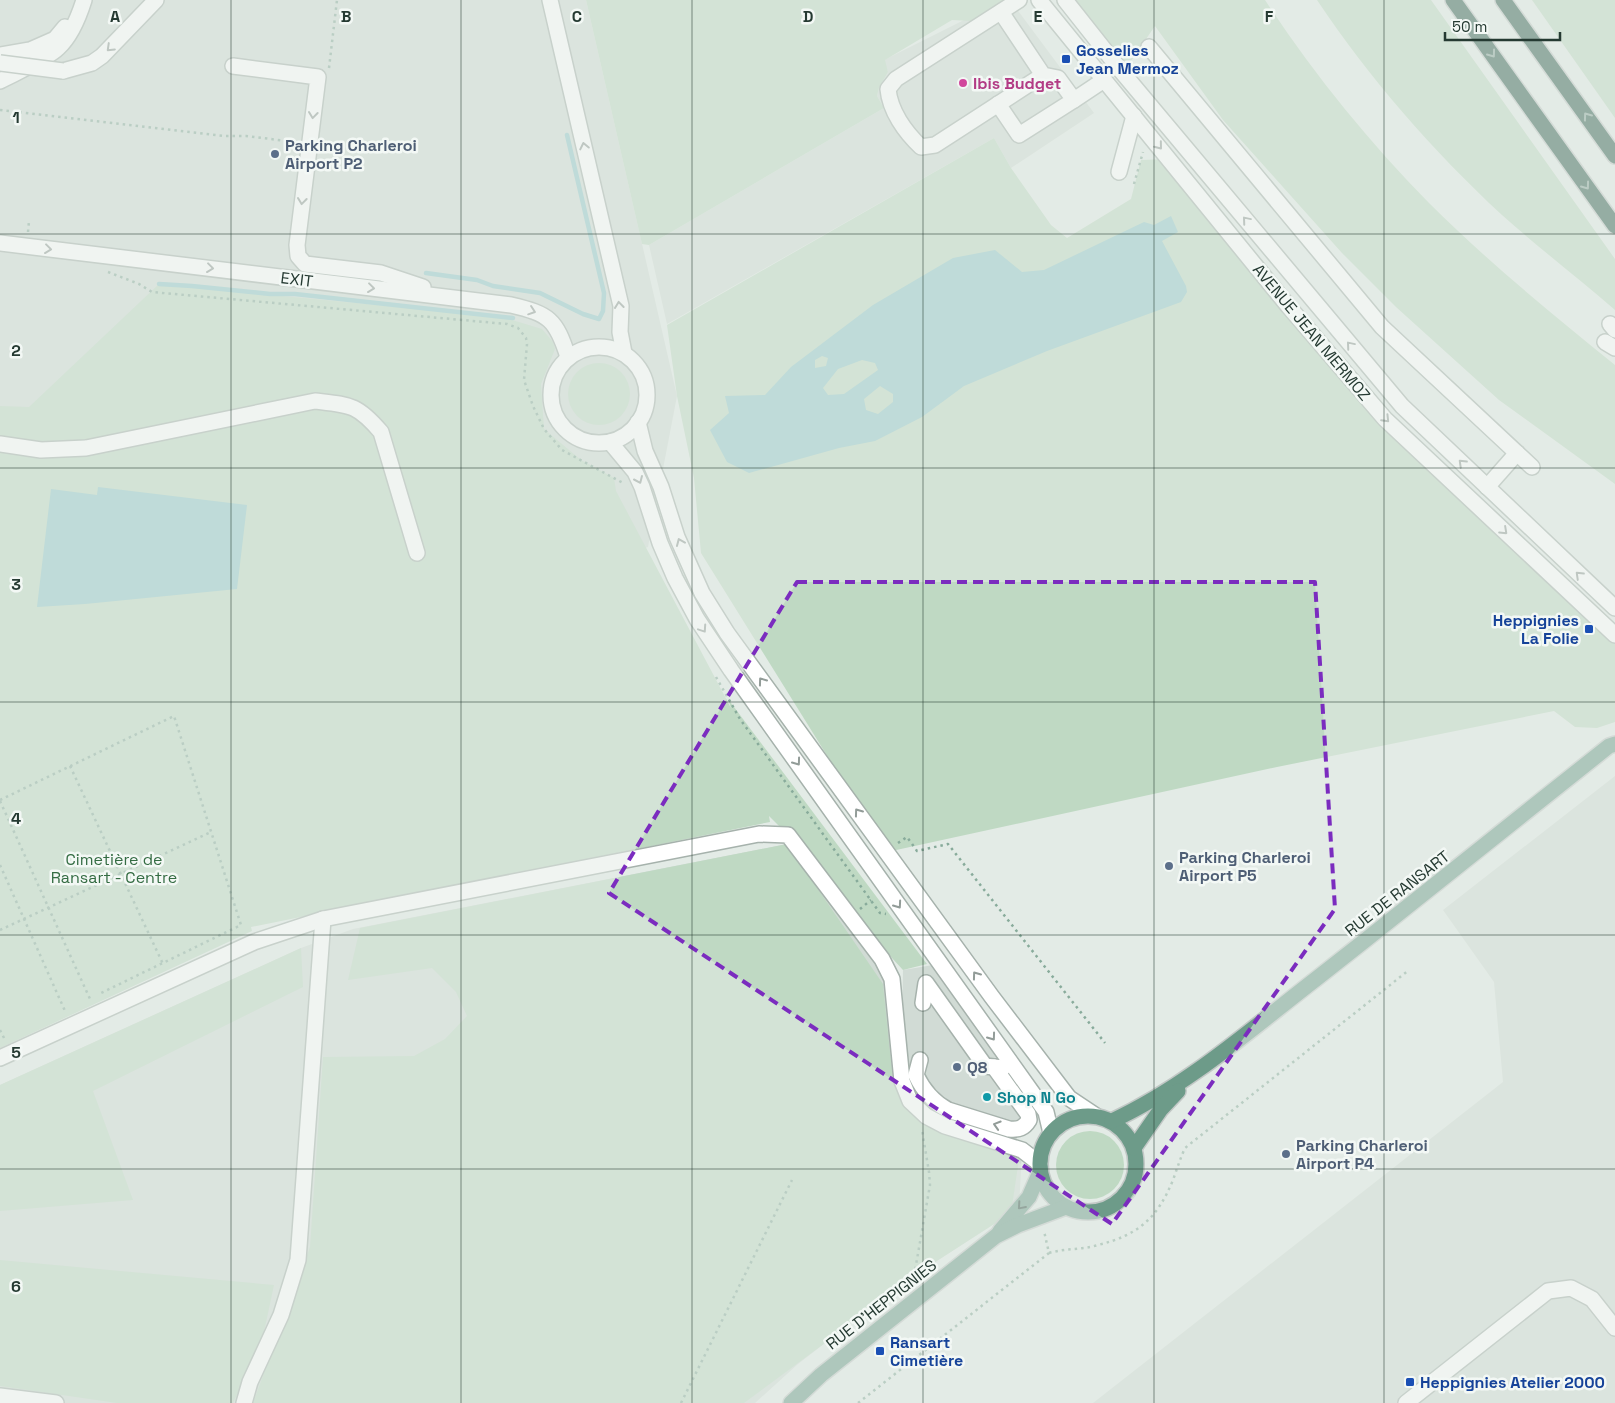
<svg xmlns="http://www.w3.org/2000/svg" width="1615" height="1403" font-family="'Space Grotesk',sans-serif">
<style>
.built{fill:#d1dbd5}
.green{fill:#bfd9c3}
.water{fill:#92c8c9;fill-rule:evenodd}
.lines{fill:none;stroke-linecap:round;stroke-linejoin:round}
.stream{stroke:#92c8c9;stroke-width:4.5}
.minor-casing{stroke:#a6b2ac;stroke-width:18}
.major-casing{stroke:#c2c8c6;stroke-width:18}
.highway-casing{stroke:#c2c8c6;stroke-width:18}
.path{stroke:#88ab9b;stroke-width:2.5;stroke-dasharray:2.5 4;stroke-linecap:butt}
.minor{stroke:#fff;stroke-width:15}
.major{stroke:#6d9b89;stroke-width:15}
.highway{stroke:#356353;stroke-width:15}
.minor-bridge-casing{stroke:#a6b2ac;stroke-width:18;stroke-linecap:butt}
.minor-bridge{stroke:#fff;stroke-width:15}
.oneway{stroke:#929c98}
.oneway2{stroke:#8aa69c}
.oneway3{stroke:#375248}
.marked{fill:none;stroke:#7b2cbf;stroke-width:4;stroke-dasharray:10 6;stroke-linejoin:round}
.grid{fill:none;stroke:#253a32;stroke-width:1;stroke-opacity:0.55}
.transit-dot{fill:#1a4fb4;stroke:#f3f8f5;stroke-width:2}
.hotel-dot{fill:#d1479c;stroke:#f3f8f5;stroke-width:2}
.service-dot{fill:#5c6f8a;stroke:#f3f8f5;stroke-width:2}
.culture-dot{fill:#0f9aa8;stroke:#f3f8f5;stroke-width:2}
.labels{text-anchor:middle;stroke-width:5;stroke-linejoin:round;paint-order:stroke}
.transit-label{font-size:16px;font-weight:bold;fill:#164399;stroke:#f3f8f5;text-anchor:start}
.hotel-label{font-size:16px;font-weight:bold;fill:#b23c85;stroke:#f3f8f5;text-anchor:start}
.service-label{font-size:16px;font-weight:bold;fill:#4e5e75;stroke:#f3f8f5;text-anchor:start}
.street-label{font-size:16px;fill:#253a32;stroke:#f3f8f5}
.park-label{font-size:16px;fill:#346c43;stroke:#f3f8f5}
.culture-label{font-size:16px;font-weight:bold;fill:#0d838f;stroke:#f3f8f5;text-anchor:start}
.grid-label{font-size:16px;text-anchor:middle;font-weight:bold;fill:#253a32;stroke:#f3f8f5;stroke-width:5;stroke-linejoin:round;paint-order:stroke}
</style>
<rect width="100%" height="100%" fill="#e3ebe6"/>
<!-- built -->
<g class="built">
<polygon points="0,0 586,0 677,396 648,547 0,779"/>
<polygon points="1004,0 1010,0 1094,113 1011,168 994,138 667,324 649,245 884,108 877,96 879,88 888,72 884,60"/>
<polygon points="1615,776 1615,1403 1093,1403 1503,1082 1494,982 1443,910"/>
<polygon points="787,844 892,979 902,1024 903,970 939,964 1046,1112 1011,1140 1022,1150 1019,1208 904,1282 798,1364 755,1403 0,1403 0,1085 301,948 353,929"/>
</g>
<!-- green -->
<g class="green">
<polygon points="586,0 1005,0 972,21 952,20 885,60 888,72 879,88 877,96 884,108 649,245 642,244"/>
<path d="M1067,0H1265C1312,72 1368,141 1429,203C1487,261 1551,313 1615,365V484L1499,400L1396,307L1342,253L1223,120L1155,26L1124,71Z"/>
<path d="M1317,0H1431L1615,259V310C1578,278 1539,248 1502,215C1433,151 1369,78 1317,0Z"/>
<polygon points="1532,0 1615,0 1615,118"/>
<polygon points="994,138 1011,168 1051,225 1067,238 1131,199 1141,160 1169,159 1385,419 1615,635 1615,722 1597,728 1575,727 1554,711 1277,767 887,852 701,553 694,478 677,396 667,325"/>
<polygon points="159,284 502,317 542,329 553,342 555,349 541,384 544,429 581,460 614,478 616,491 731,708 728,699 927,964 903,970 832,893 788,835 769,816 770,822 251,927 252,931 0,1048 0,406 29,407"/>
<circle cx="599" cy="394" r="31"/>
<polygon points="787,844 883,984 893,1081 925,1112 977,1145 1019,1159 1011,1213 926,1268 744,1403 253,1403 310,1247 323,1057 414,1056 445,1039 467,1016 456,992 432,968 348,980 360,928"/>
<polygon points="301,948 303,987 93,1091 133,1200 0,1211 0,1085"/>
<circle cx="1090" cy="1165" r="34"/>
<polygon points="0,1260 274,1285 261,1346 233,1403 117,1403 0,1386"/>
</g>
<!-- water -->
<g class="water">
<path d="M1171,216L1178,232L1162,241L1186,286L1187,292L1181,302L1047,351L964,386L922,417L875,441L839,448L749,473L727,462L710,430L729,413L725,396L765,395L791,367L873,305L953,258L995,250L1022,272L1044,270L1144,222L1154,225ZM822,356L828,358L826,366L815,368V360ZM862,360L875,363L878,370L844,394L828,395L823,388L838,369ZM880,386L893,394V402L878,414L866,410L864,399Z"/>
<polygon points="98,487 247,505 237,589 85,604 37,607 51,489 97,495"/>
</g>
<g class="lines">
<!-- stream -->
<g class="stream">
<polyline points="426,273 477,280 493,286 540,293 583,314 599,319 603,311 604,293 567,135"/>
<polyline points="159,284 192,286 270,294 295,294 513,318"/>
</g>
<defs>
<g id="minor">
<polyline points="550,0 621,306 620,332 624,353"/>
<path d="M1019,0L896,79L888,89C890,111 905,132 921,147L935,145L1043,75"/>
<polyline points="1039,0 1289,307 1385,419 1615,635"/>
<polyline points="1065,0 1122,72 1402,406 1615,608"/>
<polyline points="1149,47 1382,327 1532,467"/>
<polyline points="0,55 30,50 55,39 65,27"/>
<polyline points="233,66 318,77 297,245 298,256 305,264 381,273 423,287"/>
<polyline points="63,71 92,63 102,56 156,0"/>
<path d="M0,81C15,73 47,59 58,48C71,36 79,16 84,0"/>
<polyline points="1074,100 1104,80"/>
<polyline points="998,104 1019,135 1074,100 1058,78 1043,75 1001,12"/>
<polyline points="1119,172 1134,116"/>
<path d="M0,243L511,305C549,314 556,319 568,357"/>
<polyline points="1610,324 1615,330"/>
<polyline points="1605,342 1615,348"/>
<circle cx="599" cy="395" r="48"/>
<polyline points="638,422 645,451 661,487 677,537 702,593 727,633 992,997 1069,1098 1096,1116"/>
<polyline points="610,442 635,472 642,487 660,543 675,578 697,619 731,670 1046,1112 1051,1133"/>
<path d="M0,444L41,450L86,448L315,401C350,405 357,404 381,432L417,553"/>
<polyline points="1487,487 1517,453"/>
<polyline points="923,1003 926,983 985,1066 1003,1068"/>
<polyline points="0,1058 254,942 323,919 759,834 788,835 882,959 892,979 902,1081 910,1101 926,1116 945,1126 1022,1150 1040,1164"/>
<path d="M920,1060L916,1075C923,1090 933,1102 948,1110L1009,1129C1019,1130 1024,1128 1029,1120L1028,1114L994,1067"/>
<polyline points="0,1396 56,1403"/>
<polyline points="244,1403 250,1382 281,1315 298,1260 323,919"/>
<polyline points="1406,1403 1548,1291 1571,1288 1592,1299 1615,1328"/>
</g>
<g id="major">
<circle cx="1088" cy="1164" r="48"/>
<path d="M1112,1121C1187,1086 1250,1030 1316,979C1414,902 1511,824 1609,746L1615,744"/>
<polyline points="1134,1148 1161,1109 1178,1091"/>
<polyline points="1000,1231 1029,1197 1040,1172"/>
<polyline points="791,1403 821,1375 996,1236 1018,1225 1066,1207"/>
</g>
<g id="highway">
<polyline points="1453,0 1615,226"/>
<polyline points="1503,0 1615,156"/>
</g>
</defs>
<!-- minor casing -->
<use href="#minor" class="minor-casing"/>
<!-- major casing -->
<use href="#major" class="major-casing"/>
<!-- highway casing -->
<use href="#highway" class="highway-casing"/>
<!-- path -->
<g class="path">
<polyline points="329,68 337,0"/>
<polyline points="0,110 224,136 246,136 295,142"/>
<polyline points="1134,184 1143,152"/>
<polyline points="28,232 29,221"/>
<polyline points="108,272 139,284 152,292 507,324 518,328 526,338 527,344 524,380 533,406 544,429 562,450 623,483"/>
<polyline points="716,677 740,719 880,913 886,914"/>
<polyline points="70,766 163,964"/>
<polyline points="0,800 174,716 241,925 99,994"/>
<polyline points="0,801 90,999"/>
<polyline points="898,843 907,837 917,851 948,844 1105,1043"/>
<polyline points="0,865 65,1011"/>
<polyline points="860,909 871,900"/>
<polyline points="0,930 211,832"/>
<polyline points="0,1030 5,1040"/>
<path d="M1049,1253C1066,1248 1082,1250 1098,1245C1138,1235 1157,1219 1173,1180C1177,1169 1180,1159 1185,1148L1409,970"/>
<polyline points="913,1282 930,1185 929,1172 922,1130"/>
<polyline points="681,1403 792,1180"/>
<polyline points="858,1403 1049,1253 1044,1231"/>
</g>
<!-- minor -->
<use href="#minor" class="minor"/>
<!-- major -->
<use href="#major" class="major"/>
<!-- highway -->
<use href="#highway" class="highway"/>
<defs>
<polyline id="minor-bridge" points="0,63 63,71"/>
</defs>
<!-- minor-bridge casing -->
<use href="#minor-bridge" class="minor-bridge-casing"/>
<!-- minor-bridge -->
<use href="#minor-bridge" class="minor-bridge"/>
</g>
<!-- one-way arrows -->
<defs><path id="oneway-chevron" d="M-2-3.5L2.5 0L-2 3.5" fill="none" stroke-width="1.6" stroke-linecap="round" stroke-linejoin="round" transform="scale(1.25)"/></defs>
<g class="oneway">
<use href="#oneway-chevron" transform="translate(110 48) rotate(136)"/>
<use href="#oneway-chevron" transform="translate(313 115) rotate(97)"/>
<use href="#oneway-chevron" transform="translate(584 146) rotate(-102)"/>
<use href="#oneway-chevron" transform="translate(1159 146) rotate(51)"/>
<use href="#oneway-chevron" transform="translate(302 201) rotate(97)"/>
<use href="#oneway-chevron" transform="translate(1246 220) rotate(-130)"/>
<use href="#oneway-chevron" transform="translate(48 249) rotate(7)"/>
<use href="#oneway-chevron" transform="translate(210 268) rotate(7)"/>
<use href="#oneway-chevron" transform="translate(371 288) rotate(7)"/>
<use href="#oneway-chevron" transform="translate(619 305) rotate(-97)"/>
<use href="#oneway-chevron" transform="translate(532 311) rotate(19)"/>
<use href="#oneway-chevron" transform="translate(1350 345) rotate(-130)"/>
<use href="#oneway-chevron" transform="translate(1386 419) rotate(46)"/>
<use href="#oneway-chevron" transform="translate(1462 463) rotate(-136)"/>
<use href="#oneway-chevron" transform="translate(639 480) rotate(66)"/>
<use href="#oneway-chevron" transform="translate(1504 531) rotate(43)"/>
<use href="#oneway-chevron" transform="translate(680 542) rotate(-113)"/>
<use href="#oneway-chevron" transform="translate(1579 575) rotate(-136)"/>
<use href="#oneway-chevron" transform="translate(703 629) rotate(56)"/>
<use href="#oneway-chevron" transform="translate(762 681) rotate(-126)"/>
<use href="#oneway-chevron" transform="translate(797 762) rotate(54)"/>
<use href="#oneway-chevron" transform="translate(858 812) rotate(-126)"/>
<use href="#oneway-chevron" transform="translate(898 905) rotate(55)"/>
<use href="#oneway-chevron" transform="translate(976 975) rotate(-126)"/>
<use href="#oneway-chevron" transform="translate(992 1037) rotate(54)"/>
<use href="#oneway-chevron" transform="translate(997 1125) rotate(-163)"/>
</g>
<g class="oneway2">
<use href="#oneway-chevron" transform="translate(1492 54) rotate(54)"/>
<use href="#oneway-chevron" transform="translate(1587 116) rotate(-126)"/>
<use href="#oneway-chevron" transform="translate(1586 186) rotate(54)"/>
</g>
<use class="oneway3" href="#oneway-chevron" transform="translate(1021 1206) rotate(131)"/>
<!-- marked area -->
<path d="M0 0H1615V1403H0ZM797,582H1315L1335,909L1112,1224L609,893Z" fill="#e3ebe6" fill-opacity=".55" fill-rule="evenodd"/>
<path class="marked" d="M797,582H1315L1335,909L1112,1224L609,893Z"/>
<!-- grid -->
<path class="grid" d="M231,0V1403M461,0V1403M692,0V1403M923,0V1403M1154,0V1403M1384,0V1403M0,234H1615M0,468H1615M0,702H1615M0,935H1615M0,1169H1615"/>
<!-- markers -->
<g class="transit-dot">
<rect x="1061" y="54" width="10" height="10" rx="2.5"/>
<rect x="1584" y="624" width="10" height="10" rx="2.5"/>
<rect x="875" y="1346" width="10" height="10" rx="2.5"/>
<rect x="1405" y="1377" width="10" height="10" rx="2.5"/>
</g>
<circle class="hotel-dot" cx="963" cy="83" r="5"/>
<g class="service-dot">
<circle cx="275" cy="154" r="5"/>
<circle cx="1169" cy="866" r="5"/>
<circle cx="957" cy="1067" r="5"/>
<circle cx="1286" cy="1154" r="5"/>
</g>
<circle class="culture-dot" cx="987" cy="1097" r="5"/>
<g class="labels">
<!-- transit labels -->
<g class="transit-label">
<text x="1076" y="56">Gosselies<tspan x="1076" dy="18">Jean Mermoz</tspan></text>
<text x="1579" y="626" text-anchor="end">Heppignies<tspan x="1579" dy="18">La Folie</tspan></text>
<text x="890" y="1348">Ransart<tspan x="890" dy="18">Cimetière</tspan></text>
<text x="1420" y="1388">Heppignies Atelier 2000</text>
</g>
<!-- hotel labels -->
<g class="hotel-label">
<text x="973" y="89">Ibis Budget</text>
</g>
<!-- service labels -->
<g class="service-label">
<text x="285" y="151">Parking Charleroi<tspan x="285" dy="18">Airport P2</tspan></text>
<text x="1179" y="863">Parking Charleroi<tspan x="1179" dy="18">Airport P5</tspan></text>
<text x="967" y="1073">Q8</text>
<text x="1296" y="1151">Parking Charleroi<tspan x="1296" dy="18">Airport P4</tspan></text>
</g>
<!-- street labels -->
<g class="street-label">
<text transform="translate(297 279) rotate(7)" y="6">EXIT</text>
<text transform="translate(1312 332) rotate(50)" y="6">AVENUE JEAN MERMOZ</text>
<text transform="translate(1397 893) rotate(-38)" y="6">RUE DE RANSART</text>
<text transform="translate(881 1304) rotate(-38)" y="6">RUE D'HEPPIGNIES</text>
</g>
<!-- park labels -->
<g class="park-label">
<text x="114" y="865">Cimetière de<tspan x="114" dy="18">Ransart - Centre</tspan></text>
</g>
<!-- culture labels -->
<g class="culture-label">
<text x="997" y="1103">Shop N Go</text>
</g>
</g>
<g class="grid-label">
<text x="115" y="22">A</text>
<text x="346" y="22">B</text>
<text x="577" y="22">C</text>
<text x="808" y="22">D</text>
<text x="1038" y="22">E</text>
<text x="1269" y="22">F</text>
<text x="16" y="123">1</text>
<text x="16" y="356">2</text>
<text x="16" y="590">3</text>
<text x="16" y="824">4</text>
<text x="16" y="1058">5</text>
<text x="16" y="1292">6</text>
</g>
<!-- scale -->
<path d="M1445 32v8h115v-8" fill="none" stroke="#253a32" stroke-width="2.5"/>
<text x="1452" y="32" font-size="15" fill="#253a32" stroke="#f3f8f5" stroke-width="4" paint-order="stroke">50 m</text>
</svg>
